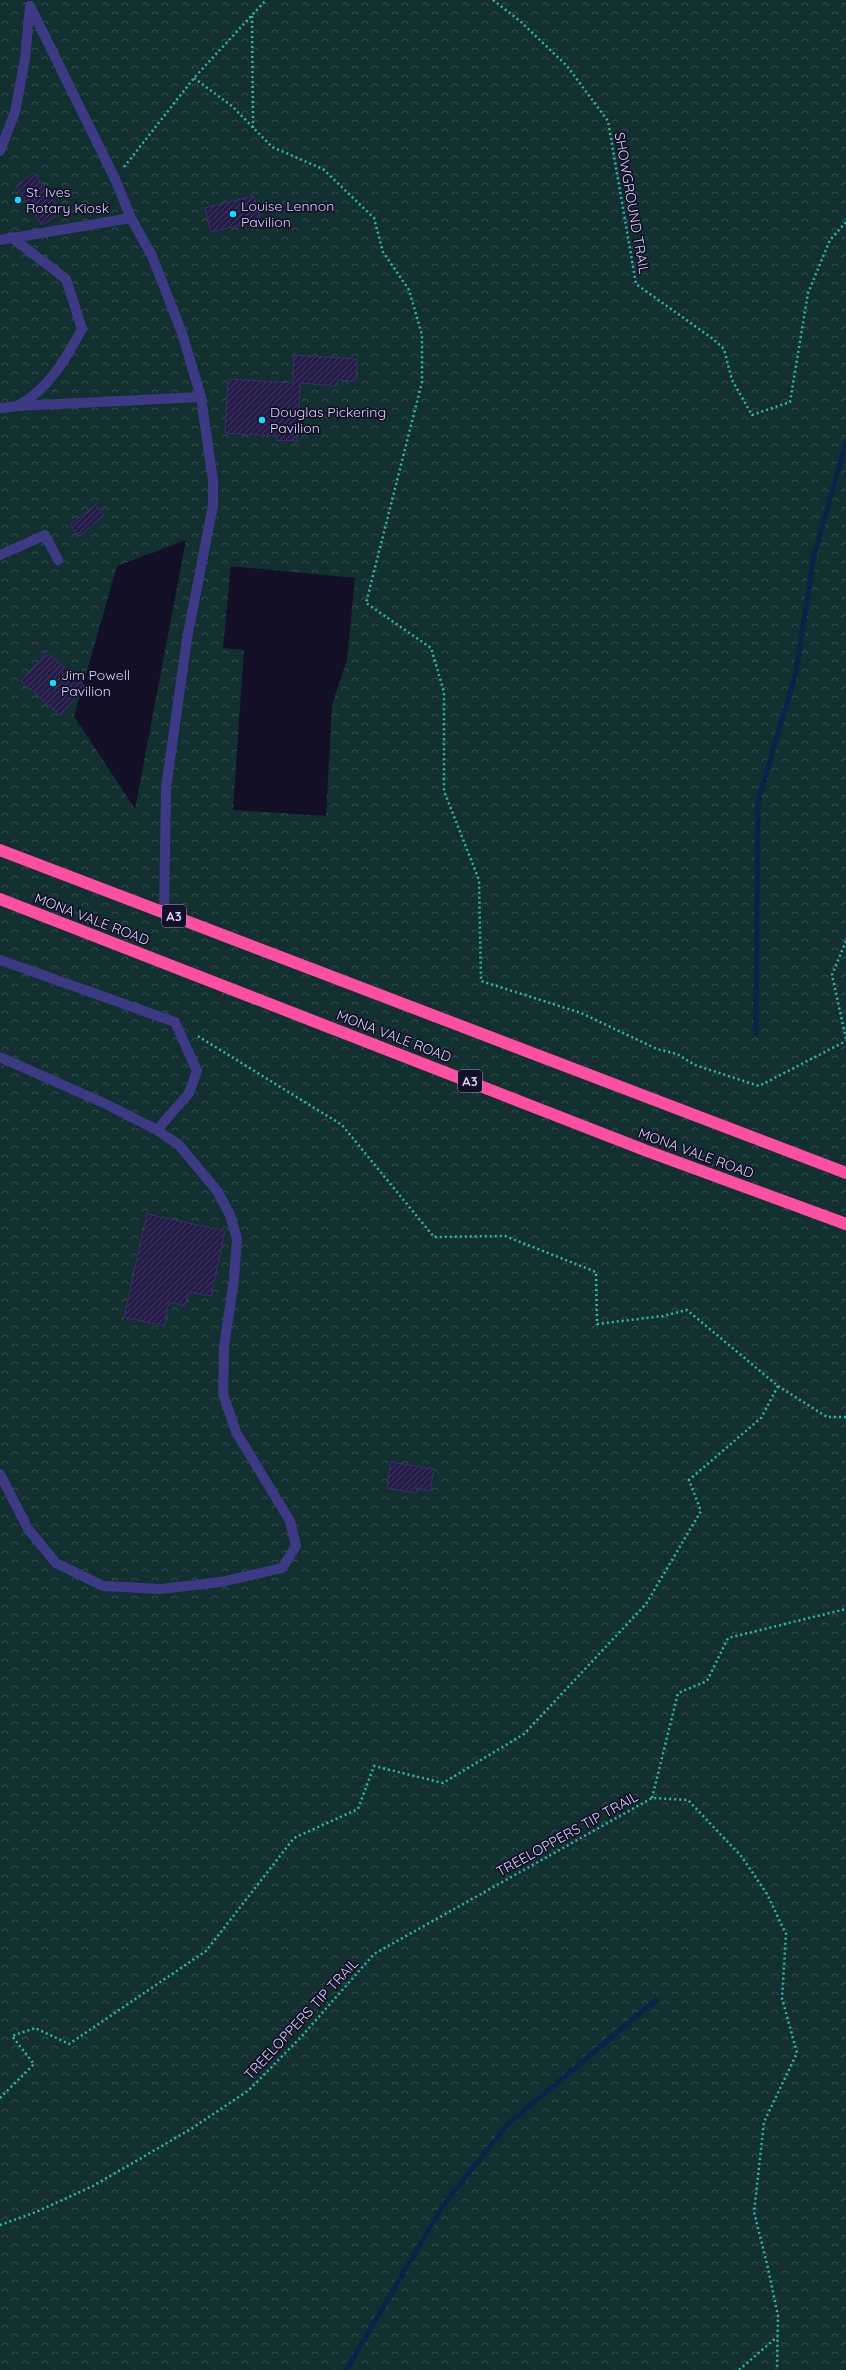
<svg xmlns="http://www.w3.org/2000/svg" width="846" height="2370" font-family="Quicksand,sans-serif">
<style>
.forest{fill:url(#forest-crowns);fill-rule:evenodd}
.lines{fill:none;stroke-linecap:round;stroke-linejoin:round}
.stream{stroke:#0c2248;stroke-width:5}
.building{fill:url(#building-hatch);stroke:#3b2d73}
.path{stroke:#2fb8b0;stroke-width:2.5;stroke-dasharray:2 3;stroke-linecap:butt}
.minor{stroke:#3d3a85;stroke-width:10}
.highway{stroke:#ff4fa3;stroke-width:12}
.poi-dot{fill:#00e5ff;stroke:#130f26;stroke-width:1.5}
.labels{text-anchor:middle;stroke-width:3.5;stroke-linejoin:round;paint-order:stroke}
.shield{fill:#130f26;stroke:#9e99be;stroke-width:1}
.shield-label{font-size:13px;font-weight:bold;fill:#d9d4ff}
.poi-label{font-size:14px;fill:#d9d4ff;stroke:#130f26;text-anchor:start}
.street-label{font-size:14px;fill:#d9d4ff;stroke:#130f26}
</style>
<defs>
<pattern id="forest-crowns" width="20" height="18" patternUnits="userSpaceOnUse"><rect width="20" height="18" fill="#12302f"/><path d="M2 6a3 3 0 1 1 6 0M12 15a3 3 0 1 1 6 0" fill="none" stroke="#344d4e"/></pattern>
<pattern id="building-hatch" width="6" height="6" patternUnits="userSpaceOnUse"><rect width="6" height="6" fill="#241b47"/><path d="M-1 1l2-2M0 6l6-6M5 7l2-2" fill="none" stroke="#433b63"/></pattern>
</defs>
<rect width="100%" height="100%" fill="#130f26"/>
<!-- forest -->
<path class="forest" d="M0,0H846V2370H0ZM186,540L135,809L74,716L117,566ZM231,566L355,578L347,660L332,705L326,816L233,810L244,650L223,648Z"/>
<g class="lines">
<!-- stream -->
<g class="stream">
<polyline points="756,1033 758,801 796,672 814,555 846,443"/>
<polyline points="346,2370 444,2204 508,2124 656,2000"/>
</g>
</g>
<!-- building -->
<g class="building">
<polygon points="34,173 61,212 42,225 16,186"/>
<polygon points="254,196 260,220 211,232 205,208"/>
<polygon points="294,355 357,359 356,381 338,380 337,386 300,383 297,441 276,440 277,436 225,433 228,379 293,383"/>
<polygon points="95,505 104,515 79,536 70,525"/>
<polygon points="47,652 85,686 60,715 21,681"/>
<polygon points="147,1214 225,1231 211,1296 189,1292 185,1306 169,1302 164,1326 124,1317"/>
<polygon points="391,1462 434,1469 430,1491 416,1488 417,1493 387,1488"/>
</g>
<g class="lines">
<!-- path -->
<g class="path">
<polyline points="493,0 520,21 567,66 608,121 636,284 713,339 724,349 732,380 752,415 790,402 808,293 830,240 846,222"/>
<polyline points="252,16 253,128"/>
<polyline points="194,78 233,107 272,147 323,169 374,218 383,252 409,290 422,335 422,382 366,603 431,648 444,692 444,791 479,880 481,981 581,1013 657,1049 677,1054 695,1065 759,1086 846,1041"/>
<polyline points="124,167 194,78 266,0"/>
<polyline points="846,941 832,975 846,1039"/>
<polyline points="778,1386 827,1417 846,1417"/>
<polyline points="652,1798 678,1693 707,1681 728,1638 846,1609"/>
<polyline points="0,2098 34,2064 12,2036 35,2028 69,2044 206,1951 294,1838 358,1809 374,1766 443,1783 524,1734 646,1604 701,1511 689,1480 761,1418 778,1386 687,1310 663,1316 597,1324 596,1272 505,1236 434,1237 342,1125 196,1035"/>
<polyline points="0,2225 36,2212 93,2186 191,2129 249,2090 301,2037 374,1954 652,1798 688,1800 742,1857 767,1894 786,1934 782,1998 797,2053 764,2122 754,2212 768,2268 778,2316 777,2370"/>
<polyline points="739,2370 777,2337"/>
</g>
<!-- minor -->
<g class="minor">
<polyline points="30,6 115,179 131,218 152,256 182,333 201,397 213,481 213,505 187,639 166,788 164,913"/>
<polyline points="0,151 15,112 25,59 30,6"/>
<polyline points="0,240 131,218"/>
<polyline points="17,406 201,397"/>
<path d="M0,408C6,407 14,408 19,405C49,389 66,358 82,329L66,279L11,237"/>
<polyline points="0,555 45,535 58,560"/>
<polyline points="0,960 175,1022 197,1071 189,1093 157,1130"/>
<polyline points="0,1057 108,1105 157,1130 179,1145 218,1192 230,1215 237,1239 234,1279 224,1347 223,1394 236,1432 290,1521 296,1546 282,1568 221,1582 161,1589 103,1586 56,1563 28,1529 0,1474"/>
</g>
<!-- highway -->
<g class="highway">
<polyline points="0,850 846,1173"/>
<polyline points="0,899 647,1151 846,1224"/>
</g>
</g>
<!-- markers -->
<g class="poi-dot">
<circle cx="18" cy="200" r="4"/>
<circle cx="233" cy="214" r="4"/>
<circle cx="262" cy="420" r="4"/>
<circle cx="53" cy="683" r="4"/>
</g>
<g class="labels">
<!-- shield labels -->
<g class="shield">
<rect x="162" y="905" width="24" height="22" rx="3"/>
<rect x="458" y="1070" width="24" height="22" rx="3"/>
</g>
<g class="shield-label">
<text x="174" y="921">A3</text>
<text x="470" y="1086">A3</text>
</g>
<!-- poi labels -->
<g class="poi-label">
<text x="26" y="197">St. Ives<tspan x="26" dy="16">Rotary Kiosk</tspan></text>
<text x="241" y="211">Louise Lennon<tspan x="241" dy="16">Pavilion</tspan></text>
<text x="270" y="417">Douglas Pickering<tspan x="270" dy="16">Pavilion</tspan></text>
<text x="61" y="680">Jim Powell<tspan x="61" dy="16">Pavilion</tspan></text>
</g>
<!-- street labels -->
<g class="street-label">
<text transform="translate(632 203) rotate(80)" y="5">SHOWGROUND TRAIL</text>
<text transform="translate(92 919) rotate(21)" y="5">MONA VALE ROAD</text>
<text transform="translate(394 1036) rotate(21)" y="5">MONA VALE ROAD</text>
<text transform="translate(696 1153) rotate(20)" y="5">MONA VALE ROAD</text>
<text transform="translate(567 1834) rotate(-29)" y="5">TREELOPPERS TIP TRAIL</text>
<text transform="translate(301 2019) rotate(-47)" y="5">TREELOPPERS TIP TRAIL</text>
</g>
</g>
</svg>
